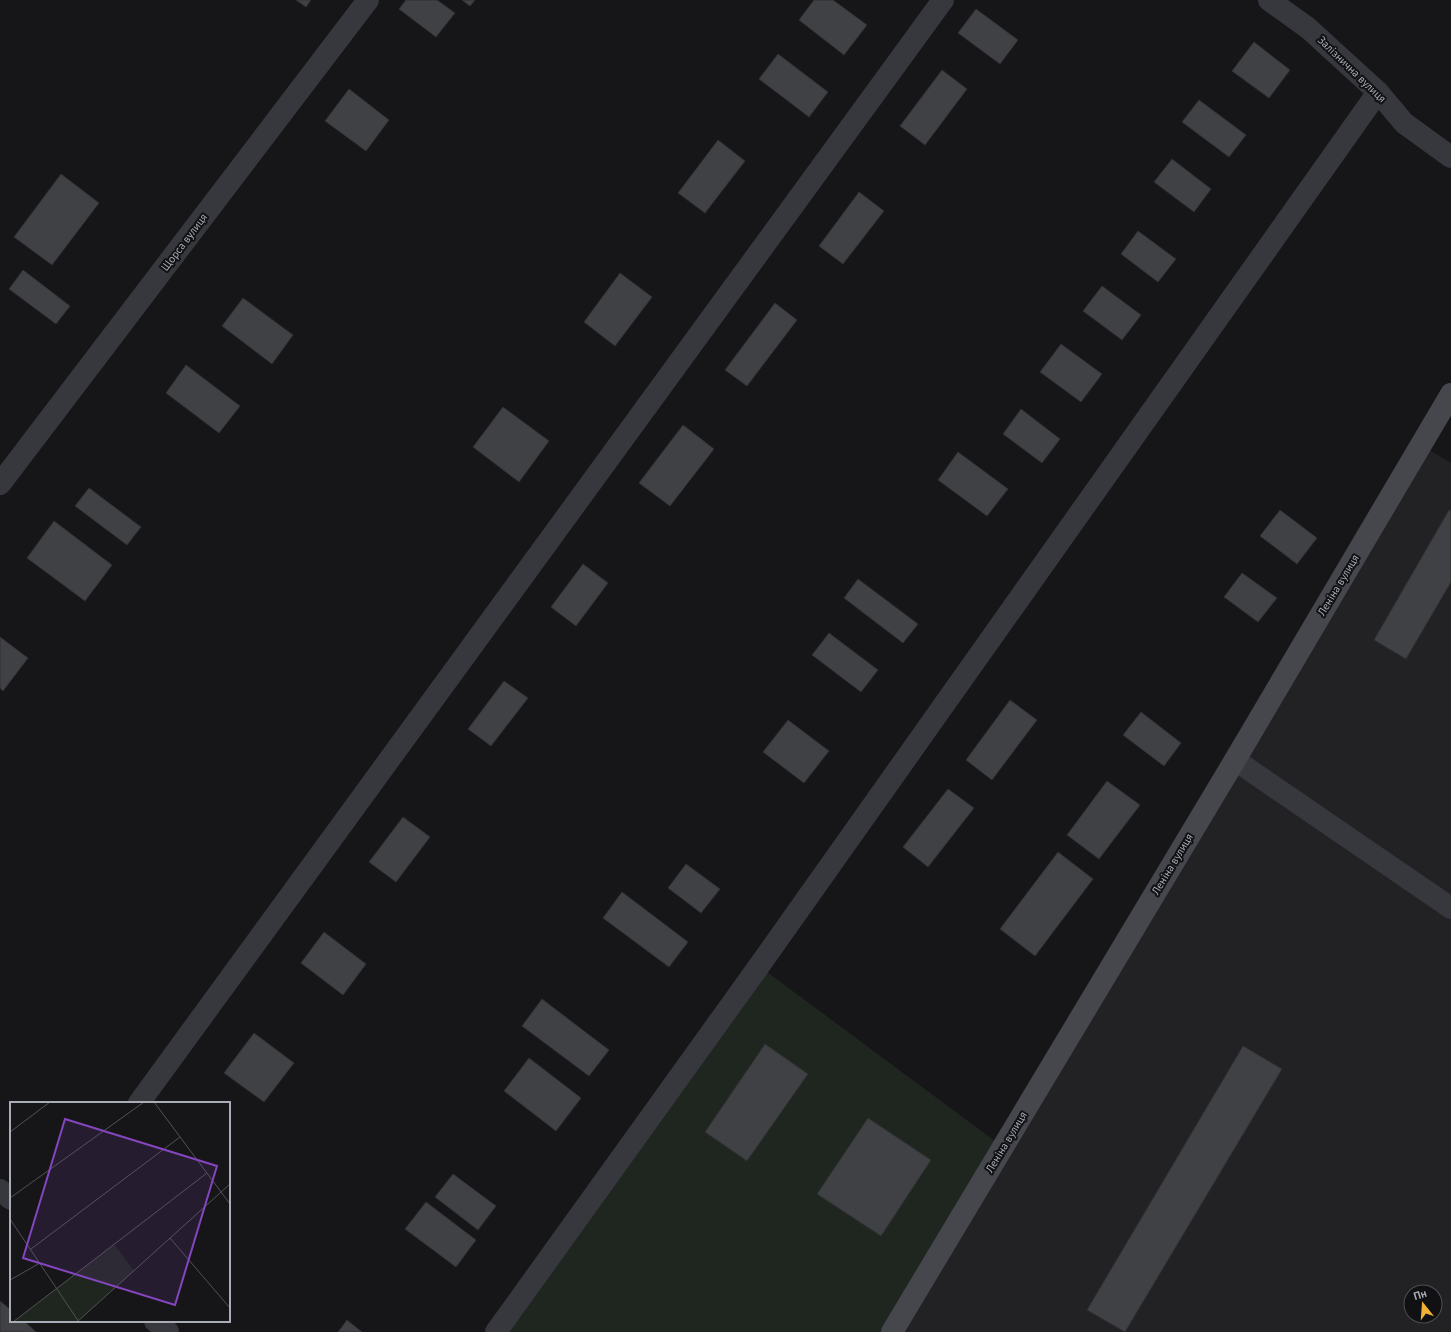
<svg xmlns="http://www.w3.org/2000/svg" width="1451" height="1332" font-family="'PT Sans',sans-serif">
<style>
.built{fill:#222225;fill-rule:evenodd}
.green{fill:#1e261f}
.building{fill:#404145;stroke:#303034}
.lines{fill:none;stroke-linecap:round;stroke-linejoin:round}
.street{stroke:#37383d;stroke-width:22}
.secondary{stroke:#45474d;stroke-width:22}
.labels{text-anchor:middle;stroke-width:4;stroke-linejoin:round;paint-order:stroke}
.street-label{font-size:11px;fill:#a8adb8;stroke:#111113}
.inset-road{fill:none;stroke:#505258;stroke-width:1}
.view{fill:#8446be;fill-opacity:0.15;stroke:#8446be;stroke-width:2}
.inset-edge{fill:none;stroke:#a8adb8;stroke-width:2}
</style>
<rect width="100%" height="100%" fill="#161618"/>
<!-- built -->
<path class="built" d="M1421,445L1451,463V1332H892ZM1411,1292H1435V1316H1411Z"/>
<!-- green -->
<polygon class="green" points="759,966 1003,1147 892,1332 496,1332"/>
<!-- building -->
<g class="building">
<polygon points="296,0 311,0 306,7"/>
<polygon points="406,0 437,0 455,13 436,37 399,9"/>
<polygon points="462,0 475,0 470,6"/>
<polygon points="814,0 833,0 867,25 844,55 799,20"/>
<polygon points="976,9 1018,40 1000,64 958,33"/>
<polygon points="1254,42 1290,70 1269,98 1232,71"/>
<polygon points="778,54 828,92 809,117 759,79"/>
<polygon points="942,70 967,89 925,145 900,126"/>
<polygon points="349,89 389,120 366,151 325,121"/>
<polygon points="1199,100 1246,135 1229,157 1182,122"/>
<polygon points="718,140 745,161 705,213 678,193"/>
<polygon points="1172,159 1211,189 1194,212 1154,182"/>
<polygon points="61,174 99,203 52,265 14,237"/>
<polygon points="859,192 884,211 843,264 819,246"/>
<polygon points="1138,231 1176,259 1158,282 1121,254"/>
<polygon points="23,270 70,306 56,324 9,289"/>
<polygon points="620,273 652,297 615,346 584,322"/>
<polygon points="1102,286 1141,315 1122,340 1083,311"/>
<polygon points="243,298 293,335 272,364 222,326"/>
<polygon points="775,303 797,320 747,386 725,370"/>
<polygon points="1061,344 1102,374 1081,402 1040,372"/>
<polygon points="186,365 240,406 219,433 166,393"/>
<polygon points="503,407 549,441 519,482 473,447"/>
<polygon points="1021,409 1060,439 1042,463 1003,434"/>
<polygon points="683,425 714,449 670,506 639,483"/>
<polygon points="958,452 1008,489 987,516 938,480"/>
<polygon points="89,488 141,527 127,545 75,506"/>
<polygon points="1280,510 1317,538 1297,564 1260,536"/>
<polygon points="1449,510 1451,511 1451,582 1406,659 1374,640"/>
<polygon points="54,521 112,565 85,601 27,558"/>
<polygon points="583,564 608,583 576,626 551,607"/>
<polygon points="1242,573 1277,598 1258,622 1224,597"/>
<polygon points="858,579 918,624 903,643 844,598"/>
<polygon points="829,633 878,670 861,692 812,655"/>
<polygon points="0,637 28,658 3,691 0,688"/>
<polygon points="504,681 528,698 491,746 468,729"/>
<polygon points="1010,700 1037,720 992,780 966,760"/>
<polygon points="1141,712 1181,743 1164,766 1123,735"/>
<polygon points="788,720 829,751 804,783 763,752"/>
<polygon points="1107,781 1140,805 1099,859 1067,835"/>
<polygon points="948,789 974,808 928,867 903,847"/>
<polygon points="403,817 430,837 396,882 369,862"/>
<polygon points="1058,852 1093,879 1035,956 1000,929"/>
<polygon points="686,864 720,889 701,913 668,888"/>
<polygon points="622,892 688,942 669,967 603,918"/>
<polygon points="324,932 366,964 343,995 301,963"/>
<polygon points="542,999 609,1050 589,1076 522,1026"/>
<polygon points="254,1033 294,1063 264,1102 224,1073"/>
<polygon points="765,1044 808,1074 747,1161 705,1132"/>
<polygon points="1243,1046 1282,1069 1125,1332 1087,1310"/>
<polygon points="529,1058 581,1098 556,1131 504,1091"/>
<polygon points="868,1118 931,1160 881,1236 817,1194"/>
<polygon points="453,1174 496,1206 478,1230 435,1197"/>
<polygon points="426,1202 476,1240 456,1267 405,1229"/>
<polygon points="0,1301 11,1310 11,1321 24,1321 36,1332 0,1332"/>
<polygon points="347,1320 362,1332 338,1332"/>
</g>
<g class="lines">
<!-- street -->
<g class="street">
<polyline points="1269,0 1308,28 1378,92 1404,123 1451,157"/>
<polyline points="0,484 368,0"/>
<polyline points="1235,760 1451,908"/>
<polyline points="139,1103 943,0"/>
<polyline points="0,1190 11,1199"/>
<polyline points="155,1321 168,1332"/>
<polyline points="496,1332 759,966 1378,92"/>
</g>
<!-- secondary -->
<polyline class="secondary" points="892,1332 1235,760 1451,394"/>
</g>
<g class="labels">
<!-- street labels -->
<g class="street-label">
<text transform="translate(1352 69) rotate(44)" y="4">Залізнична вулиця</text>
<text transform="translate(184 242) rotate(-53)" y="4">Щорса вулиця</text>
<text transform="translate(1338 585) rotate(-59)" y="4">Леніна вулиця</text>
<text transform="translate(1172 864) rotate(-59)" y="4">Леніна вулиця</text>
<text transform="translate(1006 1142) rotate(-59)" y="4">Леніна вулиця</text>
</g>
</g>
<!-- overview -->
<g transform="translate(10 1102)">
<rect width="220" height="220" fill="#161618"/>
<path d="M104,142L124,169L67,220H3Z" fill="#1e261f"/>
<path class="inset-road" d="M144,0L220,102M0,30L40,0M0,96L134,0M0,117L69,220M160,136L220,206M21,147L170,35M0,178L30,161M3,220L197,71M67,220L220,82"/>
<path class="view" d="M55,17L207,64L165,203L13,156Z"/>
<rect width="220" height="220" class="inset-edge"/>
</g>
<!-- north arrow -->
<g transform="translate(1423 1304) rotate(343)"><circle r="19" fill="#111113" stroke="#4d4f55"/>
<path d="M0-3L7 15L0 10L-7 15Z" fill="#f2b134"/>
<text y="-6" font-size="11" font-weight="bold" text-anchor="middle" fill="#a8adb8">Пн</text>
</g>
</svg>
